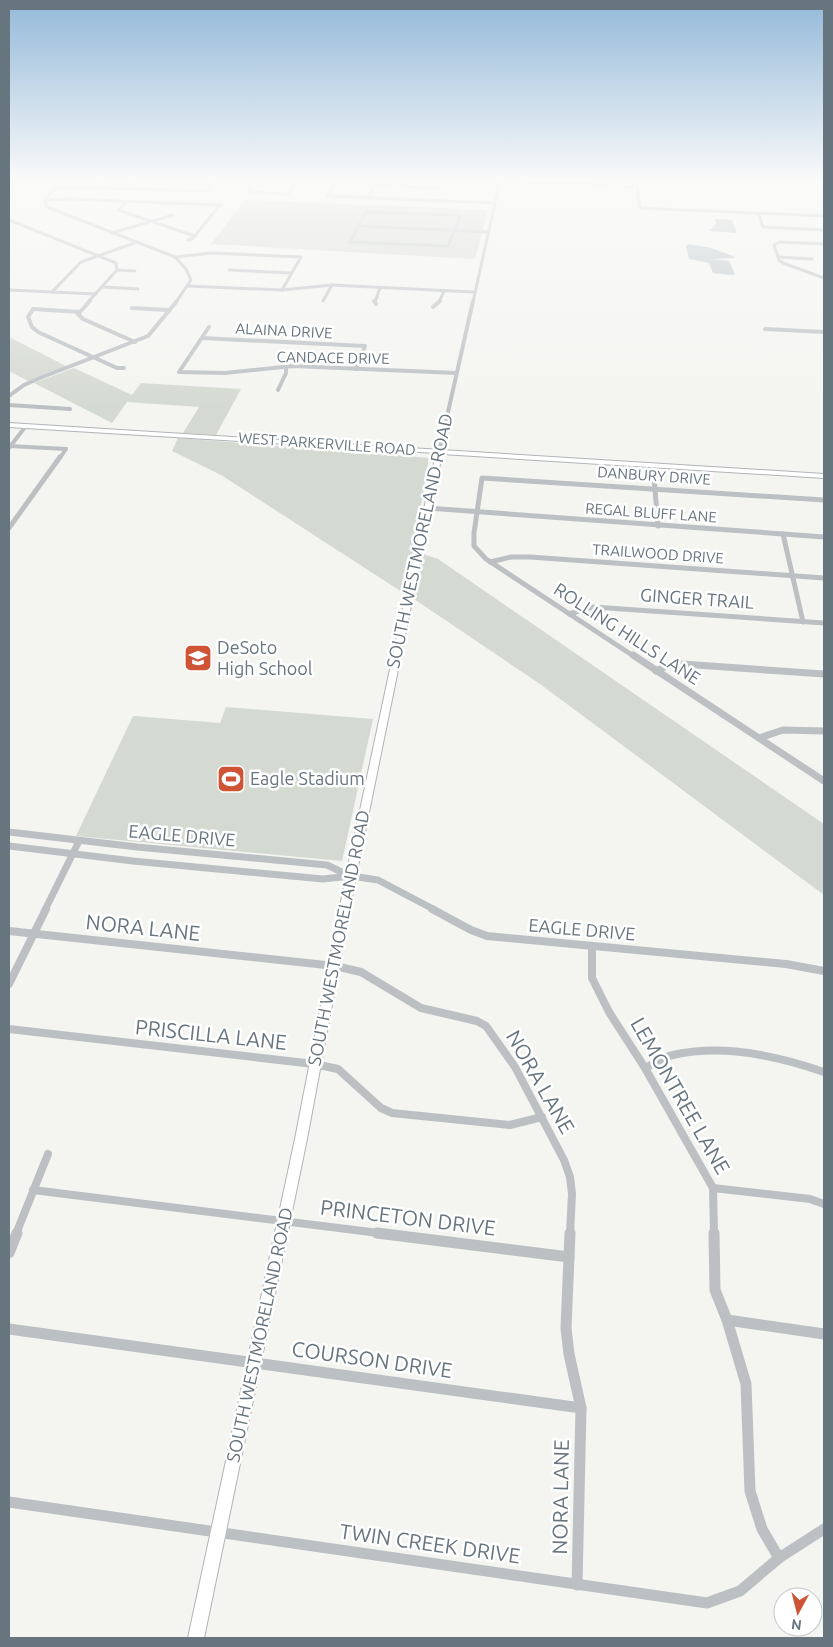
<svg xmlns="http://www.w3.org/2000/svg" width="833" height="1647" font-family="Ubuntu,sans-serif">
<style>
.green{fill:#d4d9d1}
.water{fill:#b5c0c3}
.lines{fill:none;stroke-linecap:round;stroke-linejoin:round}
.major-casing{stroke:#b0b4b7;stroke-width:2}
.minor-far5{stroke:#bcc0c3;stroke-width:3}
.minor-far4{stroke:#bcc0c3;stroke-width:4}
.minor-far3{stroke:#bcc0c3;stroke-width:5}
.minor-far2{stroke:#bcc0c3;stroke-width:7}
.minor-far1{stroke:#bcc0c3;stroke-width:8}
.minor{stroke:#bcc0c3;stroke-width:11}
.major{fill:#fff;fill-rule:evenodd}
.labels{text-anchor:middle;stroke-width:5;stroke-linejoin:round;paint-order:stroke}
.far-street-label{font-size:15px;fill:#67757f;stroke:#fff}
.street-label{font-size:18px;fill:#67757f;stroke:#fff}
.poi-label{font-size:18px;fill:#67757f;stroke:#fff;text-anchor:start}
.near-street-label{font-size:21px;fill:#67757f;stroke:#fff}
</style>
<rect width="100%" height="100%" fill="#f4f4f1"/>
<!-- green -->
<g class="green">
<polygon points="245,200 488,210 475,259 211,244"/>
<polygon points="9,337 66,366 28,381 9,371"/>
<polygon points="74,368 132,395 141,383 241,389 216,435 183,433 199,407 127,402 112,423 34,383"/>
<polygon points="178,438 429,458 406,593 402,592 221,475 172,451"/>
<polygon points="423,554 438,559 824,824 824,895 540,684 414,599"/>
<polygon points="226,707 373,719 342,861 76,836 133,716 220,723"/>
</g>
<!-- water -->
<g class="water">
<polygon points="715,219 732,220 737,233 709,231 716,224"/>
<polygon points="689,244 711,248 733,256 735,258 712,259 729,261 735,274 732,275 713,273 709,263 689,259 686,246"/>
</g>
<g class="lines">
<defs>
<polygon id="major" points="9,423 824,474 824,478 442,454 356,876 307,1139 204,1638 188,1638 295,1139 346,876 436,453 9,427"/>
</defs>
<!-- major casing -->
<use href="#major" class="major-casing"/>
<!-- minor-far5 -->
<g class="minor-far5">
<polyline points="67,180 47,196 45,200 47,207 175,257 186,269 191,280 176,302"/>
<polyline points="337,180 327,196 495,203"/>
<polyline points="500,181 637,187 640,208 824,216"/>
<polyline points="58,187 207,191 217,180"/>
<polyline points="93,188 103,180"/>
<polyline points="128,189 138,180"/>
<polyline points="169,189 178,180"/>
<polyline points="247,192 288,194 298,180"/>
<polyline points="247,192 258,180"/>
<polyline points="369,198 374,185 442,188"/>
<polyline points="45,200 71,199 220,205"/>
<polyline points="128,201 118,210 195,236"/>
<polygon points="366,212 454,215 460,217 448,246 350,242"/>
<polyline points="758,213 763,227 824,230"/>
<polyline points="9,220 116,263 117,270 88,302"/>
<polyline points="358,226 489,232"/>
<polyline points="112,233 173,215"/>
<polyline points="188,240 193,238 220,205"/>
<polyline points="824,244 780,242 774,245 779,260 783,263 824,278"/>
<polyline points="175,257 212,253 301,257"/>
<polyline points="778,257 812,259"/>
<polyline points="117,270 135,271"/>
<polyline points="229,270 291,273"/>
<polyline points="188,286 282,290 332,285 474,292"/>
<polyline points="103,287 138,289"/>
<polyline points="9,290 96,294"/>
<polyline points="282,290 301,257"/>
<polyline points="52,292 81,262 137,242"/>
<polyline points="323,301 332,285"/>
<polyline points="375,302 380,288"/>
<polyline points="439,302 444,291"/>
<polyline points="473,302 500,180"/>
</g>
<!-- minor-far4 -->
<g class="minor-far4">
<polyline points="90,301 78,314 83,319 135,342"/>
<polyline points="374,301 376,304"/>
<polyline points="433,307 440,301"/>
<polyline points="132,308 168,310"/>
<polyline points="80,312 33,309 28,317 32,327 38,332 117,368 124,368"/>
<polyline points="209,327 179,372 225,373 293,366 456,373"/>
<polyline points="765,329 824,332"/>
<polyline points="202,338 365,346 356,369"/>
<polyline points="278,390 286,373 286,366"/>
<polyline points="9,396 24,385 40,378 148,336 177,301"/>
<polyline points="9,405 70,409"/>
<polyline points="9,446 66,449"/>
<polyline points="9,448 26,426"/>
<polyline points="439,452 473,301"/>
<polyline points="60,458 66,449"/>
</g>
<!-- minor-far3 -->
<g class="minor-far3">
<polyline points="653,465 658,526"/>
<polyline points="427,508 824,537"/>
<polyline points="9,528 60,457"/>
<polyline points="783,534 803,622"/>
<polyline points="490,562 511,557 530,557 824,578"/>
<polyline points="569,614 593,607 824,623"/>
<polyline points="635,657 486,559 474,546 474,533 482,478 824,500"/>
</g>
<!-- minor-far2 -->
<g class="minor-far2">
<polyline points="633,655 824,781"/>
<polyline points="656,671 666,666 682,664 824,674"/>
<polyline points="759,738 783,730 824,731"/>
<polyline points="9,832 137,847 327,865 350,876"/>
<polyline points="9,846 133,861 323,879 351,876 378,880 435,910"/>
<polyline points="45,910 79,841"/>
</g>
<!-- minor-far1 -->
<g class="minor-far1">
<polyline points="432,909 471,930 487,936 786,964 824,971"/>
<polyline points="9,931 335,966 361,972 421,1008 477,1021 486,1026 515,1067 564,1160 570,1177 572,1194 570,1234"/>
<polyline points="592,946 592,978 609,1012 645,1068 713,1188 714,1234"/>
<polyline points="9,984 46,909"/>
<polyline points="9,1029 314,1064 338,1069 381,1108 392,1113 510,1125 542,1117"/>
<path d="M645,1068C654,1064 663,1057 673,1055C721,1044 778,1056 824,1072"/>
<polyline points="713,1188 810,1199 824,1204"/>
<polyline points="33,1190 387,1234"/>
<polyline points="16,1234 48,1154"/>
</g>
<!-- minor -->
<g class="minor">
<polyline points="377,1233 569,1257"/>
<polyline points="570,1233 566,1328 569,1354 581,1408 577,1585"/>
<polyline points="714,1233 715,1290 727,1320 746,1384 750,1491 762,1529 779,1558"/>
<polyline points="9,1253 17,1233"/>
<polyline points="727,1320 824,1334"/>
<polyline points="9,1329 581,1408"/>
<polyline points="9,1502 707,1603 740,1591 779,1558 824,1529"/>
</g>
<!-- major -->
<use href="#major" class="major"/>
</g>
<!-- sky -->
<linearGradient id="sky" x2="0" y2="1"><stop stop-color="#93b9d9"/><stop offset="0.44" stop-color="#fafaf9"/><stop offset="1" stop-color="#fafaf9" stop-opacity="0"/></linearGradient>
<rect width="833" height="410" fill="url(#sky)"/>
<!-- icons -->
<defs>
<symbol id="school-square" viewBox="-11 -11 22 22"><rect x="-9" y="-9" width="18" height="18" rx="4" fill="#cf5436" stroke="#fff"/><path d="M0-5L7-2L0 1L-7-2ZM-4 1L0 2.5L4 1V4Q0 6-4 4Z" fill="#fff"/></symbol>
<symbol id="stadium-square" viewBox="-11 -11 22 22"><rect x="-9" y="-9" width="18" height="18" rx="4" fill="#cf5436" stroke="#fff"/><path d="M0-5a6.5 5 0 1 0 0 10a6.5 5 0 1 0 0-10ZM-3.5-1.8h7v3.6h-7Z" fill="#fff"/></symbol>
</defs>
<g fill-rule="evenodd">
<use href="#school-square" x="182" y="642" width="32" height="32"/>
<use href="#stadium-square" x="215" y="763" width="32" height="32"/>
</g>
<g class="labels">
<!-- far-street labels -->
<g class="far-street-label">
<text transform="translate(284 331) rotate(3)" y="5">ALAINA DRIVE</text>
<text transform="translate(333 358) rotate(1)" y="5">CANDACE DRIVE</text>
<text transform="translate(327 444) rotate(4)" y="5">WEST PARKERVILLE ROAD</text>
<text transform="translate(654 476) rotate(4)" y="5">DANBURY DRIVE</text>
<text transform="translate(651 513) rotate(4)" y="5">REGAL BLUFF LANE</text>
<text transform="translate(658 554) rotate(4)" y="5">TRAILWOOD DRIVE</text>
</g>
<!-- street labels -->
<g class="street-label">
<text transform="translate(420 541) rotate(-78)" y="6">SOUTH WESTMORELAND ROAD</text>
<text transform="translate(697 599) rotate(4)" y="6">GINGER TRAIL</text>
<text transform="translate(627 634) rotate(33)" y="6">ROLLING HILLS LANE</text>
<text transform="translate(182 836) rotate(5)" y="6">EAGLE DRIVE</text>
<text transform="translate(582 930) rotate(5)" y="6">EAGLE DRIVE</text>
<text transform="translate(339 938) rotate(-79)" y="6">SOUTH WESTMORELAND ROAD</text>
<text transform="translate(260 1335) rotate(-78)" y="6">SOUTH WESTMORELAND ROAD</text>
</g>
<!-- poi labels -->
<g class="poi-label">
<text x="217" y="654">DeSoto<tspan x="217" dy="21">High School</tspan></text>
<text x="250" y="785">Eagle Stadium</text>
</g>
<!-- near-street labels -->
<g class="near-street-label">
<text transform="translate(143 928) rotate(6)" y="7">NORA LANE</text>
<text transform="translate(211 1035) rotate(6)" y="7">PRISCILLA LANE</text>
<text transform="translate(540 1082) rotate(60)" y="7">NORA LANE</text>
<text transform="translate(680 1096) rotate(60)" y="7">LEMONTREE LANE</text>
<text transform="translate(408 1218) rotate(7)" y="7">PRINCETON DRIVE</text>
<text transform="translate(372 1360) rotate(8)" y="7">COURSON DRIVE</text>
<text transform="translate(561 1497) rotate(-89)" y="7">NORA LANE</text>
<text transform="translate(430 1544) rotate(8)" y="7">TWIN CREEK DRIVE</text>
</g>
</g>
<!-- border -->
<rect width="833" height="1647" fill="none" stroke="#67757f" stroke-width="20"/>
<!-- north arrow -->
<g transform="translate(798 1612) rotate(187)"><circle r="24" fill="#ffffff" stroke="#c2c8cc"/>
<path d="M0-4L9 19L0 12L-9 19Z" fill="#cf5436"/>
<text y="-8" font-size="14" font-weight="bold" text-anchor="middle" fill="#67757f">N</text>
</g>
</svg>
